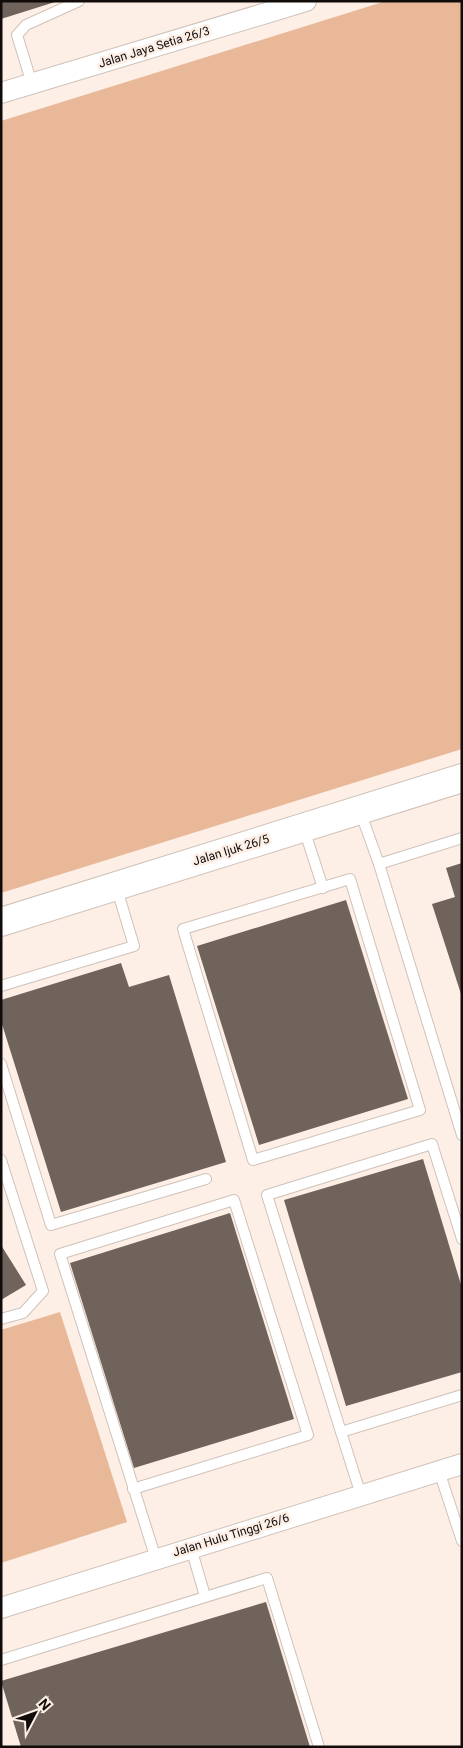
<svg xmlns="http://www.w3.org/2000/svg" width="463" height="1748" font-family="Roboto,sans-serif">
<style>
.green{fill:#e8b898}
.building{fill:#6f635b}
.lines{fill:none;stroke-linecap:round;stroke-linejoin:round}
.lane-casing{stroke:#cfc2b9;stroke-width:12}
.street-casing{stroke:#cfc2b9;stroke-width:22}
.secondary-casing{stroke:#cfc2b9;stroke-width:30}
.lane{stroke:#fff;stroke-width:10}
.street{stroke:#fff;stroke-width:20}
.secondary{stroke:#fff;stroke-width:28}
.labels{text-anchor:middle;stroke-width:5;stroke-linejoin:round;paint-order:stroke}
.street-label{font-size:12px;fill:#110c0a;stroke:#fdefe6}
</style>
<rect width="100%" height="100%" fill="#fdefe6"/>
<!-- green -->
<g class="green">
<polygon points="386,1 462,1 462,749 1,893 1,121"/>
<polygon points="60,1312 127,1522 1,1563 1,1330"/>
</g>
<!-- building -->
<g class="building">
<polygon points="1,1 55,1 55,2 1,19"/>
<polygon points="462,863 462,994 461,994 432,904 455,897 446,868"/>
<polygon points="346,900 408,1099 259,1145 197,946"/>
<polygon points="121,963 129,987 169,975 226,1162 61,1212 1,1021 1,1000"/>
<polygon points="423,1159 462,1288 462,1372 346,1406 284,1200"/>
<polygon points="230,1213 294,1419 134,1468 70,1263"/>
<polygon points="1,1245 26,1285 1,1300"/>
<polygon points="266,1602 310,1747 21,1747 1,1681"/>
</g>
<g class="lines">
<defs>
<g id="lane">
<polyline points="32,84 17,35 26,25 79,1"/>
<polyline points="360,811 379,864"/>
<polyline points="304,829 323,888"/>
<polyline points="462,838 379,864 462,1135"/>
<polygon points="350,879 420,1110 253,1160 183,929"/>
<polyline points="1,986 134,946 116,886"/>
<polyline points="1,1064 51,1225 206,1179"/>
<polyline points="1,1160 43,1291 23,1313 1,1319"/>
<polyline points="341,1432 267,1195 432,1144 462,1239"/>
<polyline points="439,1471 462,1541"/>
<polyline points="133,1489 308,1435 234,1200 60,1254 156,1559"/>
<polyline points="361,1495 341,1432 462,1395"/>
<polyline points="191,1548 205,1596"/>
<polyline points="1,1660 267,1578 319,1747"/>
</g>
<g id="street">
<polyline points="1,93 306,1"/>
<polyline points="1,1608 462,1464"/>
</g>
<polyline id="secondary" points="1,922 462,778"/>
</defs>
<!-- lane casing -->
<use href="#lane" class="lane-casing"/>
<!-- street casing -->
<use href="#street" class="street-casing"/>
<!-- secondary casing -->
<use href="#secondary" class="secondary-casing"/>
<!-- lane -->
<use href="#lane" class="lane"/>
<!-- street -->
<use href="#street" class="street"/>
<!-- secondary -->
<use href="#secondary" class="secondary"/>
</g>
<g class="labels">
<!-- street labels -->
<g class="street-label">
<text transform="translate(154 47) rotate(-17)" y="4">Jalan Jaya Setia 26/3</text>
<text transform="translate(231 850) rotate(-17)" y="4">Jalan Ijuk 26/5</text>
<text transform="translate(231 1535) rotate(-17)" y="4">Jalan Hulu Tinggi 26/6</text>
</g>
</g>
<!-- border -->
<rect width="463" height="1748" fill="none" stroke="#110c0a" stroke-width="5"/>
<!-- north arrow -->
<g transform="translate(35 1713) rotate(49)" stroke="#fdefe6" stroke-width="4" paint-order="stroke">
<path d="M0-4L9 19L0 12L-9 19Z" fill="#110c0a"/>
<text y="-8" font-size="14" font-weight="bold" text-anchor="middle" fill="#110c0a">N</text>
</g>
</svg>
